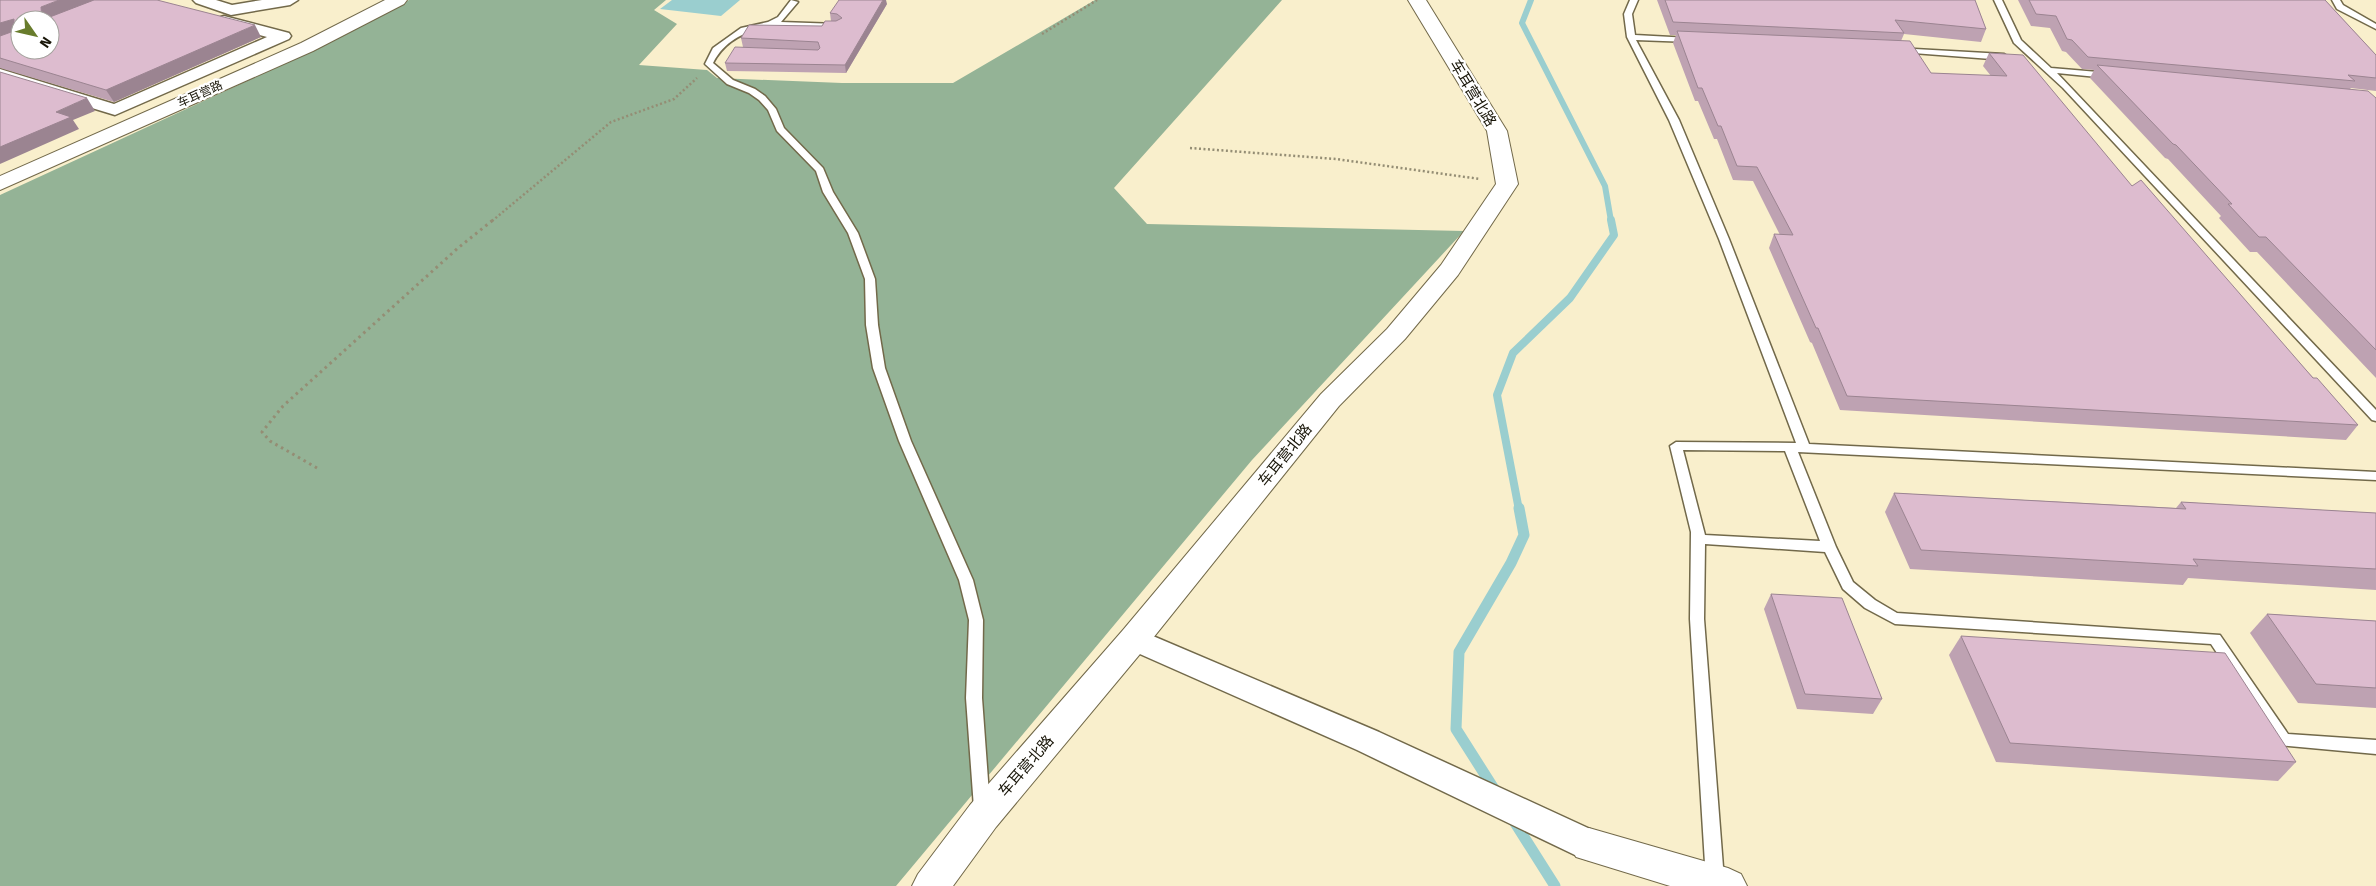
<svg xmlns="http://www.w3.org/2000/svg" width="2376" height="886" font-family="'Fira Sans','Noto Sans SC',sans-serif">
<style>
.forest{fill:#94b396}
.water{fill:#9acecf}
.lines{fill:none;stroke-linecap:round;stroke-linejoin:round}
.stream-far2{stroke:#9acecf;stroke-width:6}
.stream-far1{stroke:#9acecf;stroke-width:8}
.stream{stroke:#9acecf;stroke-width:11}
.lane-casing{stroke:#72694a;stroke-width:3}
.street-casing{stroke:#72694a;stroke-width:3}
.secondary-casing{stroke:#72694a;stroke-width:2}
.path-far1{stroke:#948d74;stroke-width:2.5;stroke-dasharray:2 2.5;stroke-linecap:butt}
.path{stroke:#948d74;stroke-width:3;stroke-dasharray:2.5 4;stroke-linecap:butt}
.lane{fill:#fff;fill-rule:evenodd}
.street{fill:#fff;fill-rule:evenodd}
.secondary{fill:#fff;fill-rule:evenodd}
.wall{fill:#bea2b2}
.shaded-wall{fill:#9b8491}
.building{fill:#ddbccf;stroke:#9b8491;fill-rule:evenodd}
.labels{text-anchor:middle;stroke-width:4.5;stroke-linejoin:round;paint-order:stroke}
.far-street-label{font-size:12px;fill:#181508;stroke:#fff}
.street-label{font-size:15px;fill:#181508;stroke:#fff}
</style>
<rect width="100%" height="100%" fill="#f9efcc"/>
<!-- forest -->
<polygon class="forest" points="409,0 666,0 654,10 677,24 639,65 707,70 717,78 842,83 953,83 1095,0 1282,0 1114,188 1147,224 1464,231 1252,460 896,886 0,886 0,195 314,50"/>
<!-- water -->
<polygon class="water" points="672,0 740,0 721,16 660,9"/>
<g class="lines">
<!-- stream-far2 -->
<polyline class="stream-far2" points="1531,0 1522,23 1605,186 1611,221"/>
<!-- stream-far1 -->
<polyline class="stream-far1" points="1519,510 1497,395 1513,353 1570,298 1614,235 1611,220"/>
<!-- stream -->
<g class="stream">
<polyline points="1496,792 1456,729 1459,652 1511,563 1524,535 1519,508"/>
<polyline points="1512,818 1555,886"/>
</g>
<defs>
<g id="lane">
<path d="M791,0L798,2L781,22L838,24L842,26L838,28C795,27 737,17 713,63L733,80L755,89L765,96L776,109L784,128L823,168L833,192L858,233L875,279L878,325L885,368L911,441L973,580L983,620L982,698L990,808L988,813L982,815L976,813L974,808L966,698L969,620L959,580L899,441L873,368L866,325L865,279L848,233L823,192L816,171L777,131L768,110L759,100L749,93L727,84L705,64L713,48L741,28L768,22L778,17Z"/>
<path d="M1630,0H1638L1632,14L1635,35L1690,38L1694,40L1690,42L1636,40L1679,120L1729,239L1809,444L2376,472V480L1798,452L1836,547L1853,582L1875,600L1897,613L2220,635L2288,734L2376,740V754L2278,745L2211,644L1895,624L1865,608L1843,589L1825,552L1705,544L1704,619L1724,880L1721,886H1709L1706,880L1690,619L1691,532L1670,446L1676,442L1796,443L1719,239L1669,120L1627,37L1624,14ZM1683,450L1785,451L1820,541L1705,535Z"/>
<polygon points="1994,0 2002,0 2021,40 2051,68 2110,73 2110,77 2107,78 2057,73 2376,410 2376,421 2372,420 2063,88 2014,43"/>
<polygon points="2332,0 2340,0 2343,5 2376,24 2376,29 2337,9"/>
<polygon points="1897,48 2004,54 2008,57 2004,60 1900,52 1897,52"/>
</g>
<g id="street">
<polygon points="193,0 216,0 232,5 262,0 298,0 290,5 231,15 196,3"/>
<polygon points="224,16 289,33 291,36 289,39 115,115 0,80 0,69 114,104 267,37 218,24 216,21 218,18"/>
<polygon points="1134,628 1379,732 1601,834 1606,845 1601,856 1589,860 1577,856 1357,750 1124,647 1119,639 1124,631"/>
</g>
<g id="secondary">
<polygon points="385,0 407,0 404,4 313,51 0,190 0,176 301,43"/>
<polygon points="1408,0 1426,0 1507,131 1518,184 1458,275 1405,339 1339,406 1145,648 996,827 953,886 912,886 918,874 970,805 1123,630 1321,394 1387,329 1441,265 1496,184 1487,131"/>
<polygon points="1589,828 1728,868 1741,874 1747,886 1670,886 1576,857 1570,845 1576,833"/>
</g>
</defs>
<!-- lane casing -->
<use href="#lane" class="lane-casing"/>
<!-- street casing -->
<use href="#street" class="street-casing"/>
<!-- secondary casing -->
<use href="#secondary" class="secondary-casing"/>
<!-- path-far1 -->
<g class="path-far1">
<polyline points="1042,34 1097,0"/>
<polyline points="1190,148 1336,159 1480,179"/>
<polyline points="492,221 611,122 674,99 697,78"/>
</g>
<!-- path -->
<polyline class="path" points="317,468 270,441 262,432 283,406 458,248 493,220"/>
<!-- lane -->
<use href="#lane" class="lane"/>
<!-- street -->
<use href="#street" class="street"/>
<!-- secondary -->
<use href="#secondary" class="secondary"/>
</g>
<!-- wall -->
<g class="wall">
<polygon points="0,0 261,37 114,102 0,68"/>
<polygon points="1657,0 1975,0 1986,29 1981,42 1904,34 1901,41 1931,73 1991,76 1983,66 1989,53 2132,186 2358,425 2346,440 1840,410 1812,343 1810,342 1769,248 1774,234 1780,235 1753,181 1733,180 1717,139 1714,139 1698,101 1695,101 1673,43 1676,35 1670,35"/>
<polygon points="2018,0 2325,0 2376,55 2376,91 2351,88 2350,89 2376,98 2376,378 2257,252 2250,252 2219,218 2221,216 2168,159 2165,158 2090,78 2094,70 2082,69 2066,52 2062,51 2050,28 2031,26"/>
<polygon points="887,4 846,73 727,71 725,63 743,47 741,38 822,26 831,21 830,13"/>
<polygon points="1894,493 2176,508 2181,502 2376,513 2376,590 2188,578 2183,585 1910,569 1885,512"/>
<polygon points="1771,594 1882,699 1873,714 1797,709 1764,609"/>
<polygon points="2267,614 2376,621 2376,708 2298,703 2250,633"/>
<polygon points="1961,636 2296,762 2278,781 1996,762 1949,655"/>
</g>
<!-- shaded-wall -->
<g class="shaded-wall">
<polygon points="59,0 98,0 42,20 41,7"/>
<polygon points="883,0 886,0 887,4 846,73 845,65"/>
<polygon points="14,19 20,29 0,37 0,23"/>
<polygon points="255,25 261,37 114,102 106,90"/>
<polygon points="87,98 95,111 73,120 79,129 0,164 0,147 56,112"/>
</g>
<!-- building -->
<g class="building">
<path d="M0,0H59L41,7L42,20L94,0H157L255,25L106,90L0,58V36L14,31V19L0,23ZM20,20H50V50H20Z"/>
<polygon points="839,0 883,0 845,65 725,63 735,47 818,50 820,48 818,42 741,38 749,25 822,26 825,21 836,21 842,18 837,14 830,13"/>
<polygon points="1665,0 1975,0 1986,29 1895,20 1904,33 1673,22"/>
<polygon points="2029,0 2325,0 2376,55 2376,78 2348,75 2355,81 2088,57 2072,40 2067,39 2056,16 2036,14"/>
<polygon points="1677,31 1910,41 1931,73 2007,76 1989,53 2023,55 2132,186 2141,180 2313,378 2317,378 2358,425 1847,396 1818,328 1816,328 1774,234 1793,235 1757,167 1737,166 1721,126 1718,126 1702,88 1698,88"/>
<polygon points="2097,65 2368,91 2376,98 2376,350 2266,237 2259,237 2228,204 2232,204 2176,145 2173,144"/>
<polygon points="0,72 87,98 56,112 71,117 0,147"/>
<polygon points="1894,493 2186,509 2181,502 2376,513 2376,569 2193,559 2198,566 1921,550"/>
<polygon points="1771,594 1842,598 1882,699 1805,694"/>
<polygon points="2267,614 2376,621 2376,688 2316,684"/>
<polygon points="1961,636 2225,653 2296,762 2010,743"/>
</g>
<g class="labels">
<!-- far-street labels -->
<g class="far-street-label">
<text transform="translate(200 94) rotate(-24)" y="4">车耳营路</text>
</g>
<!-- street labels -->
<g class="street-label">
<text transform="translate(1473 93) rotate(59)" y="5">车耳营北路</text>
<text transform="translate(1285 455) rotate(-51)" y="5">车耳营北路</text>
<text transform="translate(1026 766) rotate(-49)" y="5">车耳营北路</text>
</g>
</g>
<!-- north arrow -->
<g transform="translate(35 35) rotate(124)"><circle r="24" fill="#ffffff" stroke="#a3a19c"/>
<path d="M0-4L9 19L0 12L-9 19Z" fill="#687c2c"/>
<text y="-8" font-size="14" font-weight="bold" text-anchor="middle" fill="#181508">N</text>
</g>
</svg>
